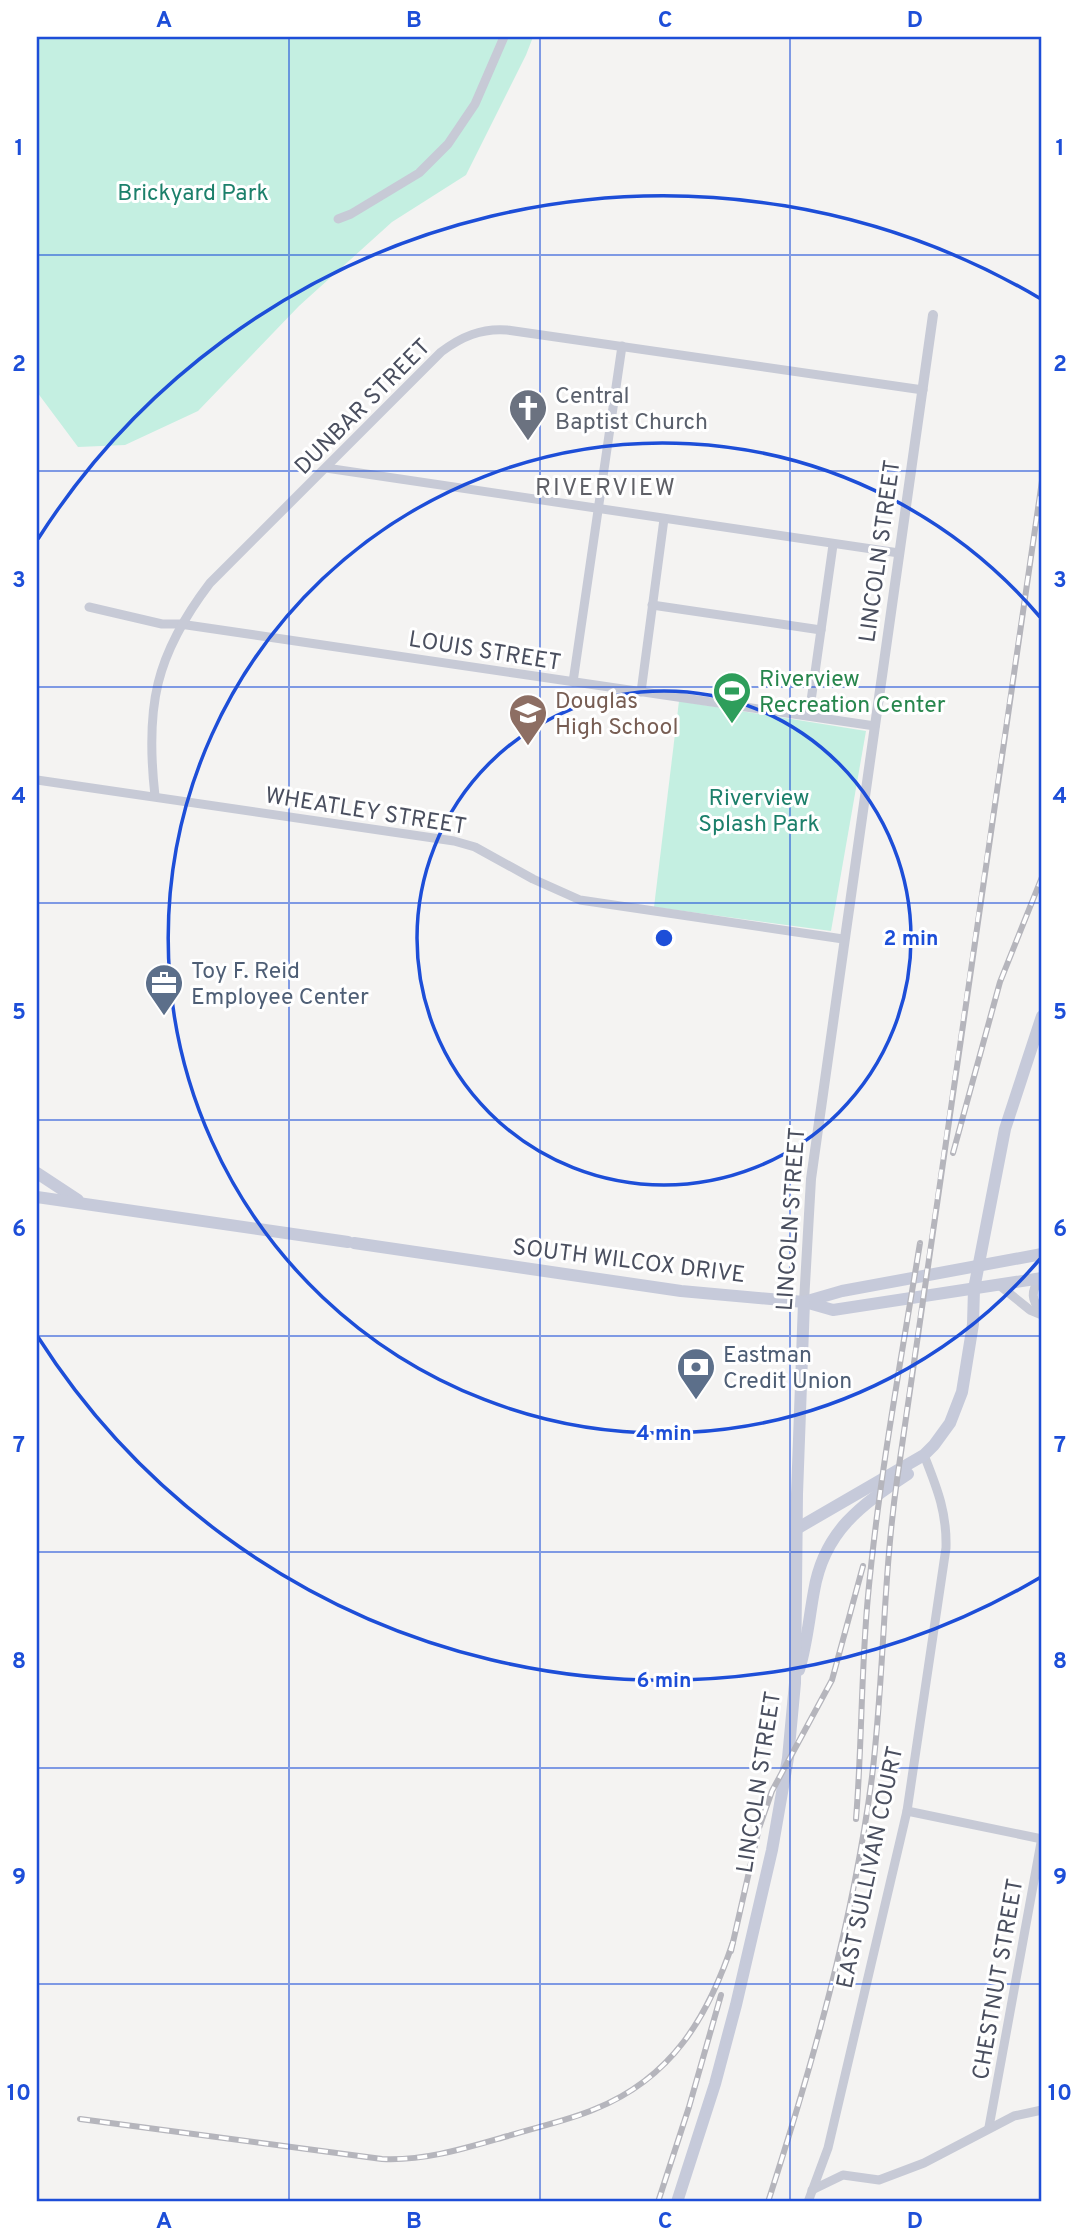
<svg xmlns="http://www.w3.org/2000/svg" width="1079" height="2239" font-family="Overpass,sans-serif">
<style>
.green{fill:#c4efe1}
.lines{fill:none;stroke-linecap:round;stroke-linejoin:round}
.minor{stroke:#c7cad6;stroke-width:9}
.tertiary{stroke:#c7cad6;stroke-width:10}
.secondary{stroke:#c6cada;stroke-width:12}
.rail-casing{stroke:#b5b5bc;stroke-width:6}
.rail{stroke:#fff;stroke-width:3.5;stroke-dasharray:10;stroke-linecap:butt}
.grid{fill:none;stroke:#1d4ed8;stroke-width:2;stroke-opacity:0.55}
.ring{fill:none;stroke:#1d4ed8;stroke-width:3.5}
.labels{text-anchor:middle;stroke-width:6;stroke-linejoin:round;paint-order:stroke}
.park-label{font-size:23px;fill:#1c806b;stroke:#fff}
.worship-label{font-size:23px;fill:#5b616d;stroke:#fff;text-anchor:start}
.street-label{font-size:23px;fill:#4a4f5f;stroke:#fff}
.leisure-label{font-size:23px;fill:#27864d;stroke:#fff;text-anchor:start}
.education-label{font-size:23px;fill:#785e54;stroke:#fff;text-anchor:start}
.service-label{font-size:23px;fill:#4e5e75;stroke:#fff;text-anchor:start}
.neighbourhood-label{font-size:24px;letter-spacing:2px;fill:#5f6067;stroke:#fff}
.centre{fill:#1d4ed8;stroke:#fff;stroke-width:3.5}
.ring-label{font-size:21px;text-anchor:middle;font-weight:bold;fill:#1d4ed8;stroke:#fff;stroke-width:6;stroke-linejoin:round;paint-order:stroke}
.neatline{fill:none;stroke:#1d4ed8;stroke-width:2.5}
.grid-label{font-size:23px;text-anchor:middle;font-weight:bold;fill:#1d4ed8}
</style>
<rect width="100%" height="100%" fill="#f4f3f2"/>
<!-- green -->
<g class="green">
<polygon points="37,37 533,37 526,55 466,175 392,222 299,306 198,411 125,445 78,447 37,392"/>
<polygon points="679,701 866,731 831,931 654,907"/>
</g>
<g class="lines">
<!-- minor -->
<g class="minor">
<polyline points="338,219 351,214 419,173 448,144 475,104 504,37"/>
<polyline points="326,468 899,553"/>
<polyline points="652,605 821,630"/>
<polyline points="89,607 162,624 180,624 875,726"/>
<polyline points="573,682 622,346"/>
<polyline points="641,692 664,519"/>
<polyline points="809,715 833,545"/>
<polyline points="37,780 454,841 475,847 533,879 580,900 843,939"/>
<path d="M155,796C145,707 155,655 210,583L441,352C461,337 481,328 507,330L923,390"/>
<path d="M1041,1278C1030,1291 1031,1300 1042,1313"/>
<polyline points="999,1285 1030,1310 1042,1315"/>
<polyline points="907,1811 1042,1839"/>
<polyline points="989,2127 1042,1837"/>
<polyline points="812,2190 843,2175 879,2180 924,2163 1014,2116 1042,2110"/>
<path d="M808,2202L828,2148L907,1811L946,1548C947,1512 937,1488 924,1455"/>
</g>
<!-- tertiary -->
<polyline class="tertiary" points="804,1302 811,1179 933,315"/>
<!-- secondary -->
<g class="secondary">
<polyline points="37,1173 78,1200"/>
<polyline points="37,1197 348,1242"/>
<polyline points="354,1243 681,1291 804,1302 842,1291 1042,1254"/>
<polyline points="805,1302 833,1310 1042,1278"/>
<polyline points="798,1528 924,1455 934,1445 950,1423 962,1392 973,1324 974,1289 1005,1129 1042,1016"/>
<path d="M799,1670C807,1644 809,1618 814,1591C824,1531 861,1505 908,1474"/>
<polyline points="677,2202 715,2084 736,2005 772,1850 788,1758 795,1683 797,1494 804,1302"/>
</g>
<defs>
<g id="rail">
<polyline points="953,1153 1000,982 1042,877"/>
<path d="M856,1819C862,1745 861,1670 868,1596C879,1478 901,1360 920,1243"/>
<polyline points="731,1951 759,1828 772,1791 832,1680 863,1566"/>
<path d="M80,2119L382,2159C426,2161 466,2148 508,2136C536,2127 567,2121 595,2109C672,2078 708,2017 733,1942"/>
<polyline points="658,2202 689,2107 721,1995"/>
<path d="M768,2202C813,2063 853,1922 872,1777C884,1678 883,1578 897,1480C944,1147 993,814 1042,481"/>
</g>
</defs>
<!-- rail casing -->
<use href="#rail" class="rail-casing"/>
<!-- rail -->
<use href="#rail" class="rail"/>
</g>
<!-- grid -->
<path class="grid" d="M289,37V2202M540,37V2202M790,37V2202M37,255H1042M37,471H1042M37,687H1042M37,903H1042M37,1120H1042M37,1336H1042M37,1552H1042M37,1768H1042M37,1984H1042"/>
<!-- distance rings -->
<g class="ring">
<circle cx="664" cy="938" r="247"/>
<path d="M1040 1259A495 495 0 1 1 1040 617"/>
<path d="M1041 1577A742 742 0 0 1 38 1337M38 539A742 742 0 0 1 1041 299"/>
</g>
<!-- icons -->
<defs>
<symbol id="church-pin" viewBox="-11 -11 22 30"><path d="M0 17L-7.5 6A9.5 9.5 0 1 1 7.5 6Z" fill="#6b7280" stroke="#fff"/><path d="M-1.2-6h2.4v3.5h3.3v2.4h-3.3V6h-2.4V-.1h-3.3v-2.4h3.3Z" fill="#fff"/></symbol>
<symbol id="stadium-pin" viewBox="-11 -11 22 30"><path d="M0 17L-7.5 6A9.5 9.5 0 1 1 7.5 6Z" fill="#2e9e5b" stroke="#fff"/><path d="M0-5a6.5 5 0 1 0 0 10a6.5 5 0 1 0 0-10ZM-3.5-1.8h7v3.6h-7Z" fill="#fff"/></symbol>
<symbol id="school-pin" viewBox="-11 -11 22 30"><path d="M0 17L-7.5 6A9.5 9.5 0 1 1 7.5 6Z" fill="#8d6e63" stroke="#fff"/><path d="M0-5L7-2L0 1L-7-2ZM-4 1L0 2.5L4 1V4Q0 6-4 4Z" fill="#fff"/></symbol>
<symbol id="office-pin" viewBox="-11 -11 22 30"><path d="M0 17L-7.5 6A9.5 9.5 0 1 1 7.5 6Z" fill="#5c6f8a" stroke="#fff"/><path d="M-6-3h4V-5.5h4V-3h4V5H-6ZM-1-4.5V-3h2v-1.5ZM-6 0V1H6V0Z" fill="#fff"/></symbol>
<symbol id="bank-pin" viewBox="-11 -11 22 30"><path d="M0 17L-7.5 6A9.5 9.5 0 1 1 7.5 6Z" fill="#5c6f8a" stroke="#fff"/><path d="M-6-4H6V4H-6ZM0-2.3a2.3 2.3 0 1 0 0 4.6a2.3 2.3 0 1 0 0-4.6Z" fill="#fff"/></symbol>
</defs>
<g fill-rule="evenodd">
<use href="#church-pin" x="506" y="386" width="44" height="60"/>
<use href="#stadium-pin" x="710" y="669" width="44" height="60"/>
<use href="#school-pin" x="506" y="691" width="44" height="60"/>
<use href="#office-pin" x="142" y="961" width="44" height="60"/>
<use href="#bank-pin" x="674" y="1345" width="44" height="60"/>
</g>
<g class="labels">
<!-- park labels -->
<g class="park-label">
<text x="193" y="200">Brickyard Park</text>
<text x="759" y="805">Riverview<tspan x="759" dy="26">Splash Park</tspan></text>
</g>
<!-- worship labels -->
<g class="worship-label">
<text x="555" y="403">Central<tspan x="555" dy="26">Baptist Church</tspan></text>
</g>
<!-- street labels -->
<g class="street-label">
<text transform="translate(362 406) rotate(-45)" y="8">DUNBAR STREET</text>
<text transform="translate(879 551) rotate(-82)" y="8">LINCOLN STREET</text>
<text transform="translate(485 650) rotate(9)" y="8">LOUIS STREET</text>
<text transform="translate(366 810) rotate(9)" y="8">WHEATLEY STREET</text>
<text transform="translate(790 1219) rotate(-86)" y="8">LINCOLN STREET</text>
<text transform="translate(629 1260) rotate(7)" y="8">SOUTH WILCOX DRIVE</text>
<text transform="translate(758 1782) rotate(-81)" y="8">LINCOLN STREET</text>
<text transform="translate(869 1867) rotate(-78)" y="8">EAST SULLIVAN COURT</text>
<text transform="translate(997 1979) rotate(-80)" y="8">CHESTNUT STREET</text>
</g>
<!-- leisure labels -->
<g class="leisure-label">
<text x="759" y="686">Riverview<tspan x="759" dy="26">Recreation Center</tspan></text>
</g>
<!-- education labels -->
<g class="education-label">
<text x="555" y="708">Douglas<tspan x="555" dy="26">High School</tspan></text>
</g>
<!-- service labels -->
<g class="service-label">
<text x="191" y="978">Toy F. Reid<tspan x="191" dy="26">Employee Center</tspan></text>
<text x="723" y="1362">Eastman<tspan x="723" dy="26">Credit Union</tspan></text>
</g>
<!-- neighbourhood labels -->
<g class="neighbourhood-label">
<text x="606" y="495">RIVERVIEW</text>
</g>
</g>
<circle cx="664" cy="938" r="10" class="centre"/>
<g class="ring-label">
<text x="911" y="945">2 min</text>
<text x="664" y="1440">4 min</text>
<text x="664" y="1687">6 min</text>
</g>
<!-- border -->
<rect width="1079" height="2239" fill="none" stroke="#ffffff" stroke-width="77"/>
<rect x="38" y="38" width="1002" height="2162" class="neatline"/>
<g class="grid-label">
<text x="164" y="27">A</text>
<text x="414" y="27">B</text>
<text x="665" y="27">C</text>
<text x="915" y="27">D</text>
<text x="19" y="155">1</text>
<text x="1060" y="155">1</text>
<text x="19" y="371">2</text>
<text x="1060" y="371">2</text>
<text x="19" y="587">3</text>
<text x="1060" y="587">3</text>
<text x="19" y="803">4</text>
<text x="1060" y="803">4</text>
<text x="19" y="1019">5</text>
<text x="1060" y="1019">5</text>
<text x="19" y="1236">6</text>
<text x="1060" y="1236">6</text>
<text x="19" y="1452">7</text>
<text x="1060" y="1452">7</text>
<text x="19" y="1668">8</text>
<text x="1060" y="1668">8</text>
<text x="19" y="1884">9</text>
<text x="1060" y="1884">9</text>
<text x="19" y="2100">10</text>
<text x="1060" y="2100">10</text>
<text x="164" y="2228">A</text>
<text x="414" y="2228">B</text>
<text x="665" y="2228">C</text>
<text x="915" y="2228">D</text>
</g>
</svg>
